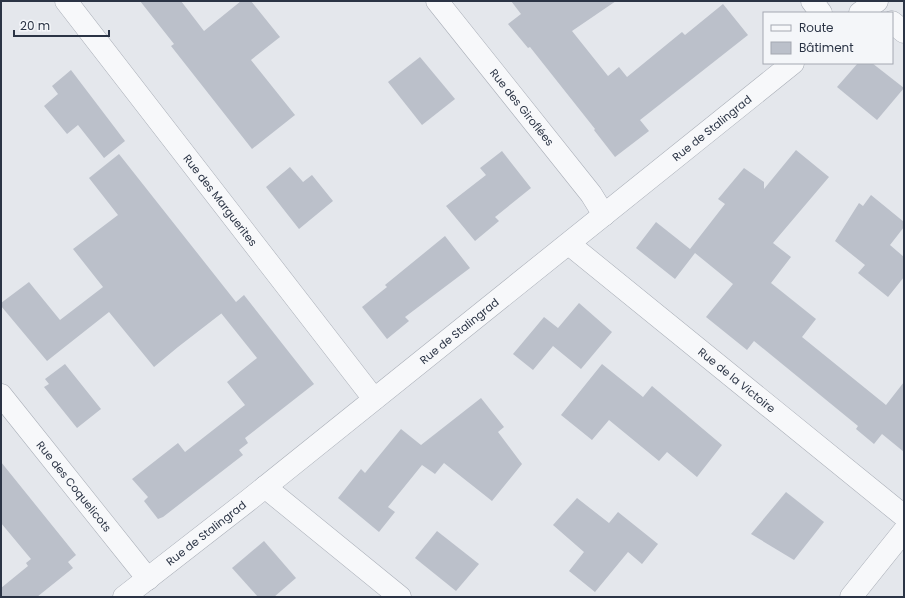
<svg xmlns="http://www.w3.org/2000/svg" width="905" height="598" font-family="Poppins,sans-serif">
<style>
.building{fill:#bbc0ca}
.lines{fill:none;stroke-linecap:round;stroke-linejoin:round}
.minor-casing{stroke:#a9aeb7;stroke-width:23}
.minor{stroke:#f7f8fa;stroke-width:22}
.labels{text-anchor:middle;stroke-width:3;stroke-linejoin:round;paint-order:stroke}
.street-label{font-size:11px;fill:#2b3445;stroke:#f4f6f9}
</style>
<rect width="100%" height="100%" fill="#e4e7ec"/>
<!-- building -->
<g class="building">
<polygon points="140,1 181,1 204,31 241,1 251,1 280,37 251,60 295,115 252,149 171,46 174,44"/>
<polygon points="511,1 616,1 572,31 608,76 619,67 627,77 682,32 685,35 723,4 748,35 640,120 649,131 615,157 594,130 595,129 530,47 528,48 508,24 521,14"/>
<polygon points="420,57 455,99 422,125 388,82"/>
<polygon points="858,63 872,63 904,88 877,120 837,87"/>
<polygon points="71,70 125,141 104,158 78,125 67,134 44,106 58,94 52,86"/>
<polygon points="796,150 829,177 773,243 791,257 771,283 816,319 802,337 886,405 904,382 904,452 882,434 874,444 856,429 858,426 754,341 747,350 706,317 733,284 695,253 675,279 636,248 656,222 690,249 725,204 718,199 744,168 764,182 764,189"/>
<polygon points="502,151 531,188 495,217 499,221 475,241 446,206 486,175 480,168"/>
<polygon points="119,154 236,302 244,295 314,384 245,438 248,443 239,450 243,455 163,517 158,519 144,501 148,497 132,479 178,443 185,452 245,405 227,382 257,358 221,313 231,306 178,347 154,367 109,312 47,361 1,306 1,303 29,282 60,320 103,287 73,249 118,215 89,178"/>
<polygon points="290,167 303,182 312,175 333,201 299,229 266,187"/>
<polygon points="871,195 904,222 904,227 890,245 904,257 904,277 888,297 858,273 865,265 835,241 859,203 863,206"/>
<polygon points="445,236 470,268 405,317 409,321 387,339 362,307 387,287 385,285"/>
<polygon points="579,303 612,332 581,369 553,346 533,370 513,354 544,317 558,328"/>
<polygon points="65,364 101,409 77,428 44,387 49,384 45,379"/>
<polygon points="602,364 643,397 652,386 722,445 697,477 667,452 659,461 609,420 592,440 561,415"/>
<polygon points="481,398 504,427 498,432 522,464 492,501 444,463 435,474 422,465 388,507 395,512 379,532 338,498 361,469 365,473 401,429 421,445"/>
<polygon points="1,462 76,555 68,562 73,568 37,597 1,597 1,588 28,566 26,563 31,559 1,523"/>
<polygon points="786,492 824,522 794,560 751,534"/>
<polygon points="577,498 609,523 618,512 658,544 642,564 628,552 595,592 569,571 584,552 553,525"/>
<polygon points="437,531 479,564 456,591 415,558"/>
<polygon points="264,541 296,578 274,597 258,597 232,568"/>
</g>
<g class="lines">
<defs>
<g id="minor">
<path id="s1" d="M66,1L374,399"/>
<path id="s2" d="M437,1L591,194L604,215"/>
<polyline points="812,1 821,13"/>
<polyline points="860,13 877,1"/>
<polyline points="892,22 904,32"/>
<path id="s3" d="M569,244L904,516"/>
<path id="s4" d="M1,395L148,579"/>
<polyline points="265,487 400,597"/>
<path id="s5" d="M124,597L250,499L793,63"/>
<polyline points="851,597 904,531"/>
</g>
</defs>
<!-- minor casing -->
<use href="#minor" class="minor-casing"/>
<!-- minor -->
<use href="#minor" class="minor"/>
</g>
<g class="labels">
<!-- street labels -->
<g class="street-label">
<text dy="4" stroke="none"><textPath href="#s2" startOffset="136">Rue des Giroflées</textPath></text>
<text dy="4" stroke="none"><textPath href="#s5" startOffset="752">Rue de Stalingrad</textPath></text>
<text dy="4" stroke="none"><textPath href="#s1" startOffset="252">Rue des Marguerites</textPath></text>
<text dy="4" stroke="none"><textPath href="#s5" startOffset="428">Rue de Stalingrad</textPath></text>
<text dy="4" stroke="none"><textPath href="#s3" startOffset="216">Rue de la Victoire</textPath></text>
<text dy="4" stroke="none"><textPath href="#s4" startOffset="117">Rue des Coquelicots</textPath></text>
<text dy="4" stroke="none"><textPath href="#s5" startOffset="104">Rue de Stalingrad</textPath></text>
</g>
</g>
<!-- border -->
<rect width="905" height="598" fill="none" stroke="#2b3445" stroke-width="4"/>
<!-- legend -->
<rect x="763" y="12" width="130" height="52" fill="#f4f6f9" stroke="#a4a8b1"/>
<rect x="771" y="25" width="20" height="6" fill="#f7f8fa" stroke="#a4a8b1"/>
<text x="799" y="32" font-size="12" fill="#2b3445">Route</text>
<rect x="771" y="42" width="20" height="12" fill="#bbc0ca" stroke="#a4a8b1"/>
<text x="799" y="52" font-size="12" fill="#2b3445">Bâtiment</text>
<!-- scale -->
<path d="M14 30v6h95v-6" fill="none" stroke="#2b3445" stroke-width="2"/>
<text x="20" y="30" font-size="12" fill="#2b3445" stroke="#f4f6f9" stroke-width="3" paint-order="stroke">20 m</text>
</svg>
